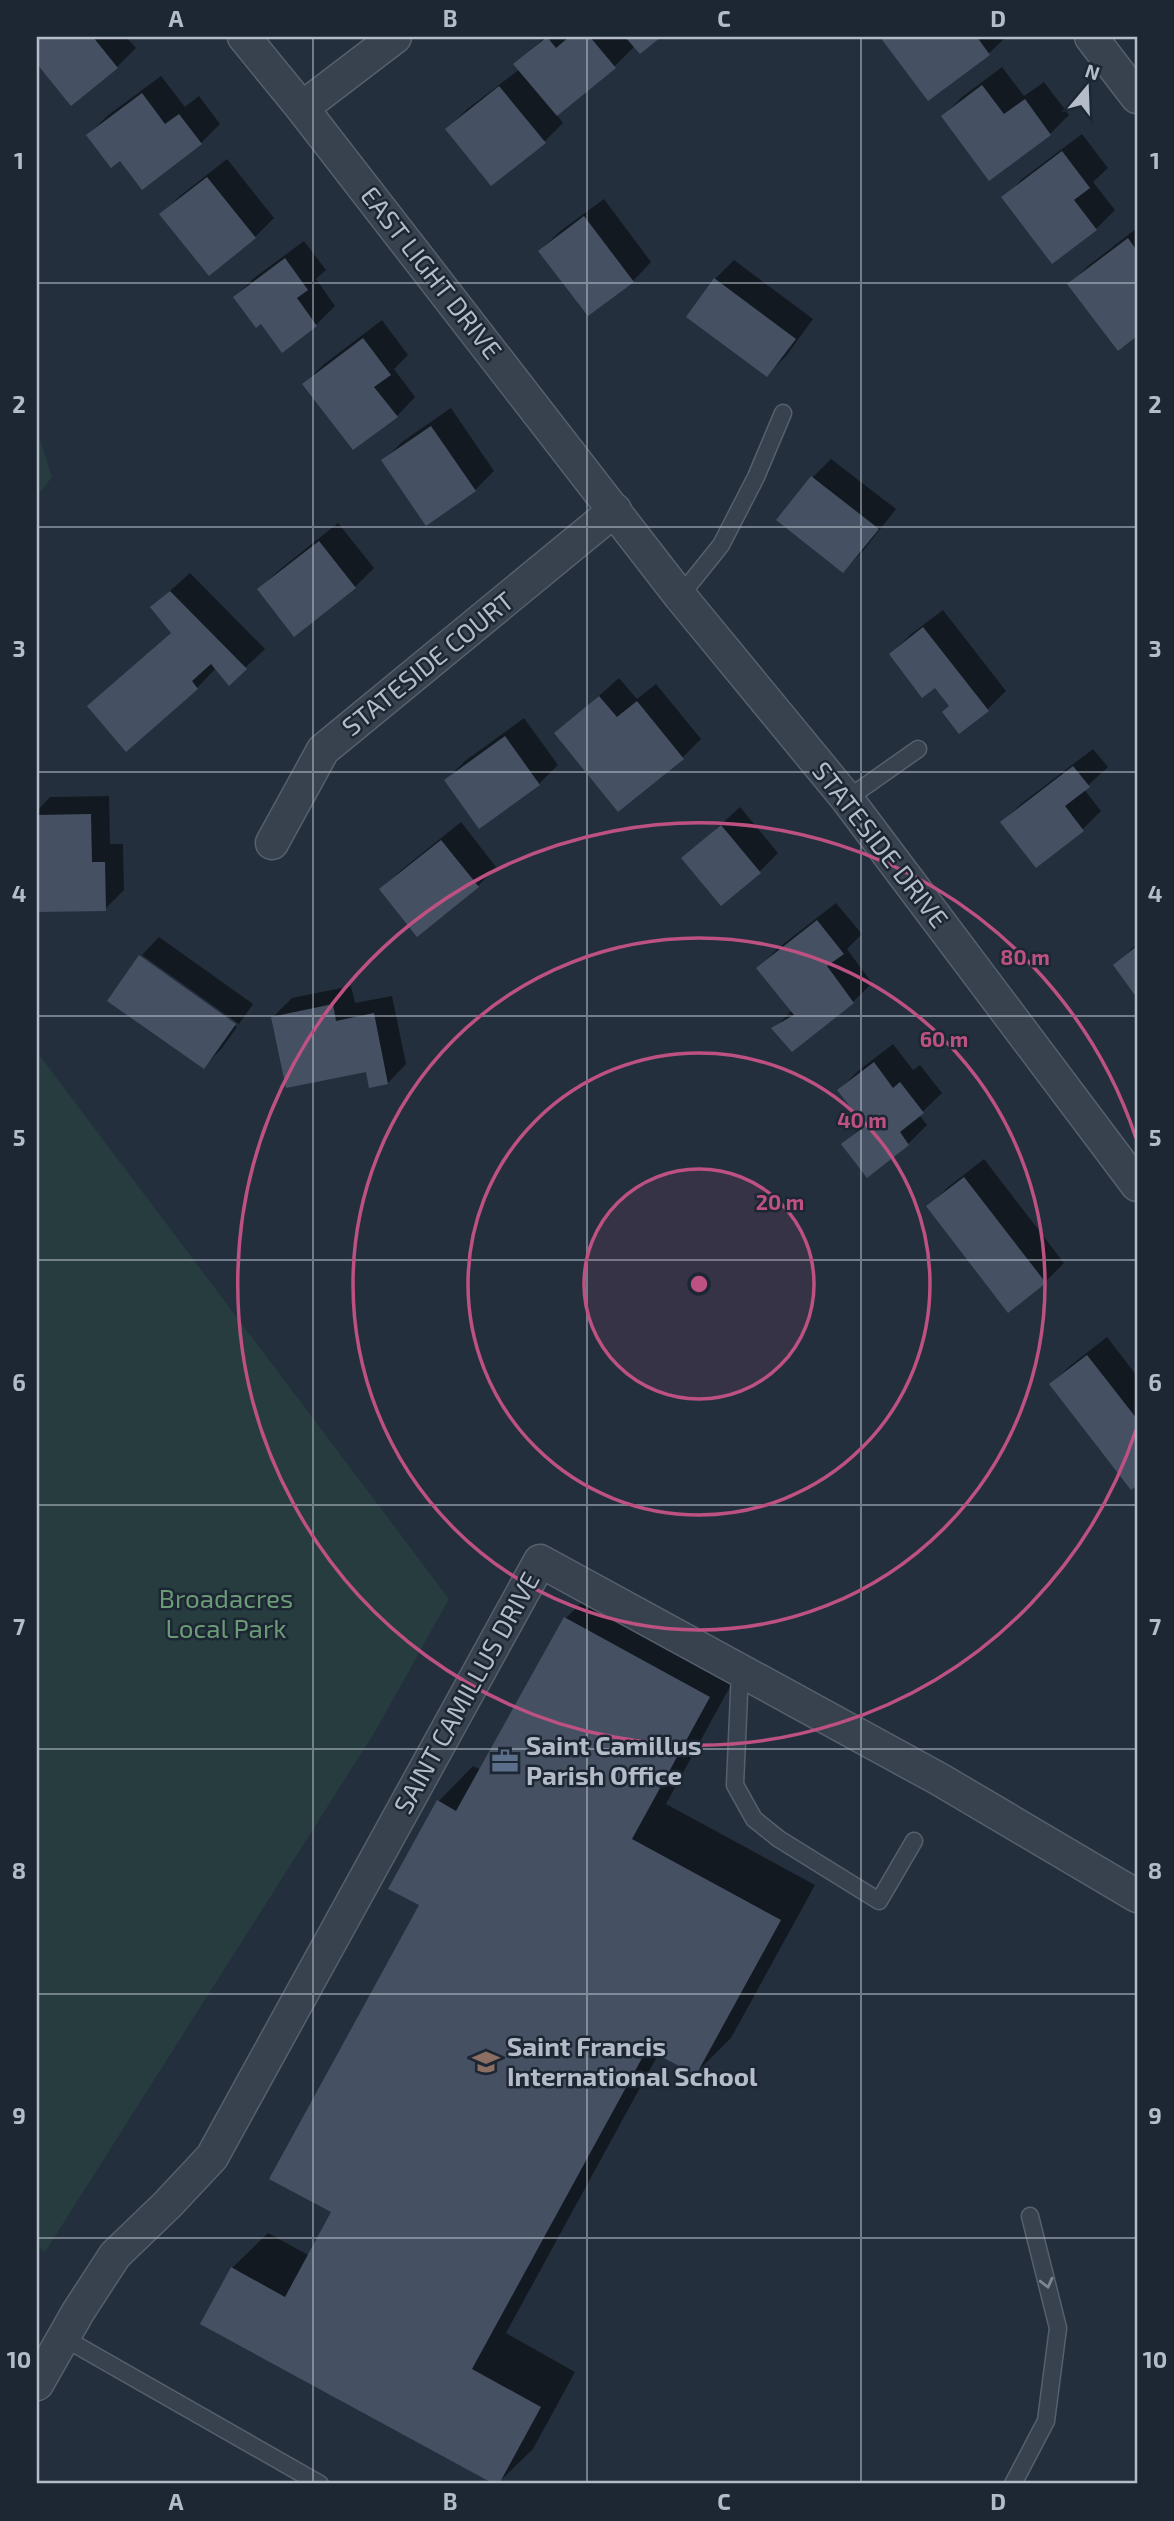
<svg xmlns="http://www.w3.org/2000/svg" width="1174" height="2521" font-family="'Exo 2',sans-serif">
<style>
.green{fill:#263c3f}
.shadow{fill:#0007}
.building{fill:#455162}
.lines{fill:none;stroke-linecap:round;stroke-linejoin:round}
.lane-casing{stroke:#565f6c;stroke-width:19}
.street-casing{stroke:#565f6c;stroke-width:35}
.lane{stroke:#38414e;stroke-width:16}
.street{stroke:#38414e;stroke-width:32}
.oneway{stroke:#7c8592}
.grid{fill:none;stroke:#b4bcc9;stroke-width:2;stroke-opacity:0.55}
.ring{fill:none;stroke:#bd5182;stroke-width:3.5}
.labels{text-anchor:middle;stroke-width:5;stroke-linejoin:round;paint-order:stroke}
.street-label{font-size:26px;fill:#b4bcc9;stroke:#1d2633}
.park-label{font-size:26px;fill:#6b9a76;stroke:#1d2633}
.poi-label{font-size:26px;font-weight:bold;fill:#b4bcc9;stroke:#1d2633;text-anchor:start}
.centre{fill:#bd5182;stroke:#1d2633;stroke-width:3.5}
.ring-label{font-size:21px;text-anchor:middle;font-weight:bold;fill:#bd5182;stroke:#1d2633;stroke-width:5;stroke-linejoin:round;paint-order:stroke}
.neatline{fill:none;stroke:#b4bcc9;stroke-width:2.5}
.grid-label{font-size:23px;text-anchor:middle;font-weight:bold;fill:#b4bcc9}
</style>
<rect width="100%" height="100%" fill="#242f3e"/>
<!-- green -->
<g class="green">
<polygon points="37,430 52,477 37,496"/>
<polygon points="37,1052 449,1599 376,1730 45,2252 37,2247"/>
</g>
<!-- shadow -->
<g class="shadow">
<polygon points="37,37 126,37 136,48 117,67 71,103 37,61"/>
<polygon points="545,37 658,37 640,52 635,46 614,67 556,114 563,123 544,142 447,129 466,110 520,69 516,64"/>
<polygon points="882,37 1006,37 989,53 929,98"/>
<polygon points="1002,67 1024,96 1044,82 1069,115 1050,134 943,116 962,97"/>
<polygon points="161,76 185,107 199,96 220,124 201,143 142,188 121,159 88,135 107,116"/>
<polygon points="1082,134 1108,168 1093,182 1115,210 1096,229 1004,198 1022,179"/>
<polygon points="227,159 274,218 255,237 209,274 161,214 180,196"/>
<polygon points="604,199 651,262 633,281 540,251 559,232"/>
<polygon points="1137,228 1137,334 1118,348 1069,285 1088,266"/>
<polygon points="304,241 326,270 316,279 335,306 316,325 282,350 261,322 235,297 254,278"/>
<polygon points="734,260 813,319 786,356 767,375 715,279"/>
<polygon points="382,320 408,355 394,369 415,397 397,416 304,384 323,365"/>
<polygon points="451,408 494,471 475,490 384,460 402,442"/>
<polygon points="831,459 896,509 862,552 843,571 813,477"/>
<polygon points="338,523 374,568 355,587 259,589 278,571"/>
<polygon points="190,573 265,649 229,683 216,668 197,688 89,706 172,632 152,607"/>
<polygon points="943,610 1006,691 987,710 951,706 935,686 891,654 910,635"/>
<polygon points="619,678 637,699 656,684 701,739 683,757 556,734"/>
<polygon points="524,718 558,765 539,784 480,827 446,780 465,761"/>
<polygon points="1093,749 1108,767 1084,789 1101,811 1082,830 1002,822 1021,804"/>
<polygon points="109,796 110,844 123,844 124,890 105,909 37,911 37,811 50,797"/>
<polygon points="740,807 778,853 759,872 684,858"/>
<polygon points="461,822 496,867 478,886 381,889 400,871"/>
<polygon points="836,903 862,934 847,949 872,983 853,1002 792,1049 774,1029 792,1010 758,968 777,949"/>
<polygon points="159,937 253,1004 239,1024 142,955"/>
<polygon points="1137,944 1137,995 1115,965"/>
<polygon points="141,955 141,959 237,1027 222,1048 204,1067 109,1000"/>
<polygon points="351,986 355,1003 392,996 406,1064 388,1083 273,1017 292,998"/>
<polygon points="893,1044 913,1070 920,1065 942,1093 919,1115 927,1125 908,1144 867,1176 843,1145 865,1123 839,1090 858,1071"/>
<polygon points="984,1159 1064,1263 1045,1282 1009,1310 928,1207 947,1188"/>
<polygon points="1107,1337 1137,1376 1137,1484 1132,1488 1051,1384 1070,1366"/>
<polygon points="601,1583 744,1661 666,1804 815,1885 731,2038 696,2073 659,2053 506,2333 575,2372 533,2449 497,2484 202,2324 232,2268 268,2233 310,2256 334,2212 421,1905 438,1802 473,1766 481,1770 565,1619"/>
</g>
<!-- building -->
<g class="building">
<polygon points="37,37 93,37 118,68 71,106 37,64"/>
<polygon points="547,37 556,48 569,37 590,37 616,68 557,116 513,64"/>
<polygon points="625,37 661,37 640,54"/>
<polygon points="880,37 977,37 990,55 928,101"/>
<polygon points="982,85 1004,114 1025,99 1051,135 989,181 941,116"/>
<polygon points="499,86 546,143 491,186 445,129"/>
<polygon points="142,93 165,124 179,114 202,144 142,190 120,161 111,168 86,135"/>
<polygon points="1062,151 1090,188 1074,200 1097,230 1052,264 1001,197"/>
<polygon points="207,177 256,238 209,276 159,214"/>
<polygon points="584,216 634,282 588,316 538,251"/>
<polygon points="1128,238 1137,251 1137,336 1118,351 1067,284"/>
<polygon points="285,258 308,290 297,298 317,326 282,353 261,324 256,328 233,297"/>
<polygon points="714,278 796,339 767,377 686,317"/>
<polygon points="363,338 391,375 374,387 398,417 353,450 302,384"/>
<polygon points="431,426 476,491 426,526 381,460"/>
<polygon points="811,476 879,529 843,573 776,520"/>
<polygon points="319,541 356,588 294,637 257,589"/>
<polygon points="170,591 247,669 229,686 211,664 192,681 198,689 126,752 87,706 171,633 150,607"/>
<polygon points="923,627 989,711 959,734 942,712 949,706 935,688 922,698 889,654"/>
<polygon points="599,696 617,717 637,701 684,759 618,812 554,733"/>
<polygon points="505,736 540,785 479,829 444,780"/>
<polygon points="1073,766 1090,787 1065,806 1084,831 1036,868 1000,822"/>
<polygon points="91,814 92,862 105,862 106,911 37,912 37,815"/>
<polygon points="721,825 761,873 721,906 681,858"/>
<polygon points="441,840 479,887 417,937 379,889"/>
<polygon points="817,920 844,954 827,966 854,1003 792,1052 771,1028 794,1015 756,968"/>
<polygon points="1137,946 1137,998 1113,965"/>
<polygon points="139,955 236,1024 204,1069 107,1001"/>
<polygon points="333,1004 336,1021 374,1013 388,1084 369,1088 366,1072 286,1088 271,1017"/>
<polygon points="874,1062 893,1088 900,1082 924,1113 900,1132 909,1145 867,1178 841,1144 865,1126 837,1090"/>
<polygon points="964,1177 1046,1283 1008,1313 926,1206"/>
<polygon points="1087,1355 1137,1419 1137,1486 1131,1490 1049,1384"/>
<polygon points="564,1617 710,1697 632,1839 781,1920 696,2075 647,2049 472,2369 541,2407 499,2484 494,2484 200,2324 231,2267 285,2297 331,2212 269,2179 419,1905 388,1889 437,1800 456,1811"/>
</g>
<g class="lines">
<defs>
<g id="lane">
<polyline points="680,596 721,545 756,477 783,413"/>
<polyline points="847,799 918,749"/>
<polyline points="740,1671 735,1785 754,1819 779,1839 879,1901 914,1841"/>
<polyline points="64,2338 320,2484"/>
<polyline points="1013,2484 1046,2421 1058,2328 1030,2216"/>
</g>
<g id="street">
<polyline points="244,37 302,108 680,596 847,799 1137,1185"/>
<polyline points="1091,37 1137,97"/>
<polyline points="302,108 395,37"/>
<polyline points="272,843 323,750 615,510"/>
<polyline points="37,2384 78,2312 115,2255 167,2205 212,2157 540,1561 939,1779 1137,1896"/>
</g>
</defs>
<!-- lane casing -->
<use href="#lane" class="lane-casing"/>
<!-- street casing -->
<use href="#street" class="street-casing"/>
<!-- lane -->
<use href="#lane" class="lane"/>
<!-- street -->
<use href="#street" class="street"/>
</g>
<!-- one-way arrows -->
<defs><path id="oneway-chevron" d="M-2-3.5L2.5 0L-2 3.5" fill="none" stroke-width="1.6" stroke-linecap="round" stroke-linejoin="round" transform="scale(1.75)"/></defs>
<use class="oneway" href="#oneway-chevron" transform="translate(1047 2283) rotate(76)"/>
<!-- grid -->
<path class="grid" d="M313,37V2484M587,37V2484M861,37V2484M37,283H1137M37,527H1137M37,772H1137M37,1016H1137M37,1260H1137M37,1505H1137M37,1749H1137M37,1994H1137M37,2238H1137"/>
<!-- distance rings -->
<circle cx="699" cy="1284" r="115" fill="#bd5182" fill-opacity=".12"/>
<g class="ring">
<circle cx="699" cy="1284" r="115"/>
<circle cx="699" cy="1284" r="231"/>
<circle cx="699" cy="1284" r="346"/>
<path d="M1136 1430A461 461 0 1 1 1136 1138"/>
</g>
<!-- icons -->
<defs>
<symbol id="office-bare" viewBox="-9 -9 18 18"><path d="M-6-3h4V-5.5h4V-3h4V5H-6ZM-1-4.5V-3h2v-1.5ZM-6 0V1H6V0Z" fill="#5c6f8a" stroke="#1d2633" stroke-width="2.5" paint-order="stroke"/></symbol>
<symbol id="school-bare" viewBox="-9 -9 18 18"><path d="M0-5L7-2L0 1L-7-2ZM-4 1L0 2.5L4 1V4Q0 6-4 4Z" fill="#8d6e63" stroke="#1d2633" stroke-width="2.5" paint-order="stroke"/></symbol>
</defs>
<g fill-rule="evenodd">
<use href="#office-bare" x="486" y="1742" width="38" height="38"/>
<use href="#school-bare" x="467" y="2043" width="38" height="38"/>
</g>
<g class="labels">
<!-- street labels -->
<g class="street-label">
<text transform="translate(431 273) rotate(52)" y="9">EAST LIGHT DRIVE</text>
<text transform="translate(428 664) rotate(-39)" y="9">STATESIDE COURT</text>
<text transform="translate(880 845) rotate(52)" y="9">STATESIDE DRIVE</text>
<text transform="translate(467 1693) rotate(-61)" y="9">SAINT CAMILLUS DRIVE</text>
</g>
<!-- park labels -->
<g class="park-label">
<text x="226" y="1608">Broadacres<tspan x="226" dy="30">Local Park</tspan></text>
</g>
<!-- poi labels -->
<g class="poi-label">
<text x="526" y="1755">Saint Camillus<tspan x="526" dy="30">Parish Office</tspan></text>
<text x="507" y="2056">Saint Francis<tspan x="507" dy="30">International School</tspan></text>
</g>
</g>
<circle cx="699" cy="1284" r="10" class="centre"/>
<g class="ring-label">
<text x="1025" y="965">80 m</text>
<text x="944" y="1047">60 m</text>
<text x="862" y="1128">40 m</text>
<text x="780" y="1210">20 m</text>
</g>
<!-- border -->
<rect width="1174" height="2521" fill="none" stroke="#1d2633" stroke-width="77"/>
<!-- north arrow -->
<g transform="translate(1087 88) rotate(19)" stroke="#1d2633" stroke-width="5" paint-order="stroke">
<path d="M0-5L12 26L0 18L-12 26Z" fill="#b4bcc9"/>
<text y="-10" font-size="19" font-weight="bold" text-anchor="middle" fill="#b4bcc9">N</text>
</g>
<rect x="38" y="38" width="1098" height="2444" class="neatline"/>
<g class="grid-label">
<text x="176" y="27">A</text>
<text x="450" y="27">B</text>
<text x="724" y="27">C</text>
<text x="998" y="27">D</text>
<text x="19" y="169">1</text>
<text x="1155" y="169">1</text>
<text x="19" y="413">2</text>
<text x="1155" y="413">2</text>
<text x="19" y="657">3</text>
<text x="1155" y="657">3</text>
<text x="19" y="902">4</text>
<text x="1155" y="902">4</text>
<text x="19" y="1146">5</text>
<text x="1155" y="1146">5</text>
<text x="19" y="1391">6</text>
<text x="1155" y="1391">6</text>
<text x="19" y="1635">7</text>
<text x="1155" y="1635">7</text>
<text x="19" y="1879">8</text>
<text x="1155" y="1879">8</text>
<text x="19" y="2124">9</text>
<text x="1155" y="2124">9</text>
<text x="19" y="2368">10</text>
<text x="1155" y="2368">10</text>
<text x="176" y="2510">A</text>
<text x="450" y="2510">B</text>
<text x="724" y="2510">C</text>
<text x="998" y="2510">D</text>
</g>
</svg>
